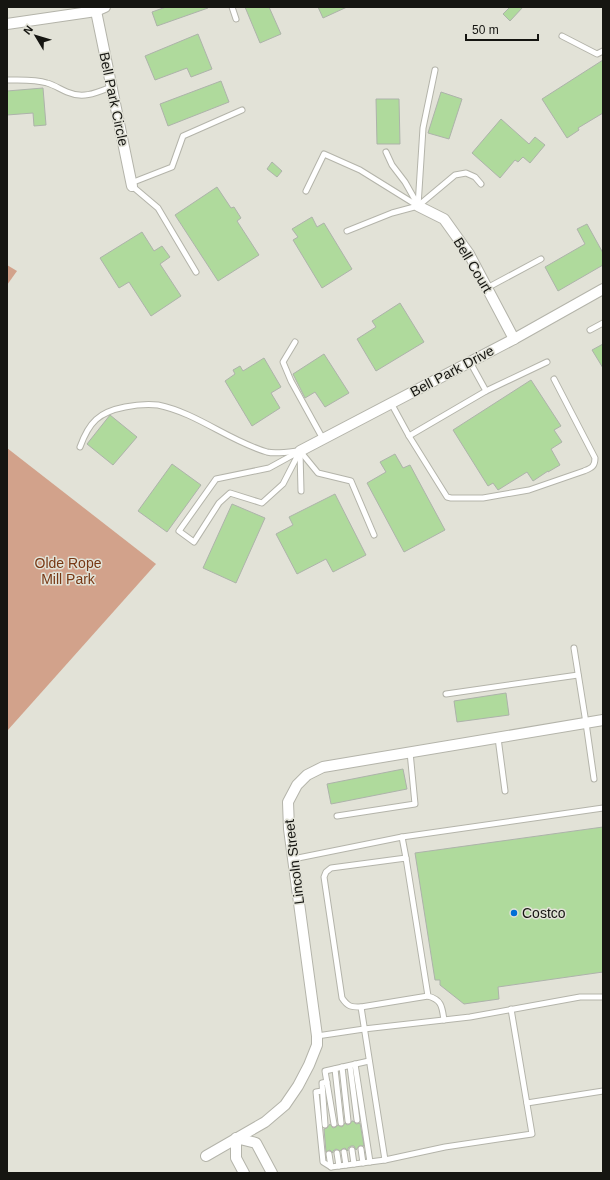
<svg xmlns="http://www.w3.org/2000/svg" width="610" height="1180" font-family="Helvetica,sans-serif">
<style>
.green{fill:#d2a28b}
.building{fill:#afda9c;stroke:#adb3aa}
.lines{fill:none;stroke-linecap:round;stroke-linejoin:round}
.service-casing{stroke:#b4b4aa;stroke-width:7}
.minor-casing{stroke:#b4b4aa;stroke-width:12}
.service{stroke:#fff;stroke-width:5}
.minor{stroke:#fff;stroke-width:10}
.poi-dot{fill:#006ed6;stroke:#e2e2d7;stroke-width:1.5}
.labels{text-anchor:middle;stroke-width:3;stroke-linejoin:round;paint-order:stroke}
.street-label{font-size:14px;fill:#151511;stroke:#e2e2d7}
.park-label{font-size:14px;fill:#773814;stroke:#e2e2d7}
.poi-label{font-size:14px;fill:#151511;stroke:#e2e2d7;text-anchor:start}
</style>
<rect width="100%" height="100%" fill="#e2e2d7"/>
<!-- green -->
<g class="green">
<polygon points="7,265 17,271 7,285"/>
<polygon points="7,448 156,564 7,731"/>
</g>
<!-- building -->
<g class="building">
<polygon points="166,7 208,7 208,8 157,26 152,12"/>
<polygon points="245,7 269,7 281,34 260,43"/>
<polygon points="318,7 347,7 323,18"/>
<polygon points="510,7 523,7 510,21 503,14"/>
<polygon points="198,34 212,69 191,77 187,68 155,80 145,56"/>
<polygon points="603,60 603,113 578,128 579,130 567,138 542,99"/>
<polygon points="221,81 229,102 168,126 160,104"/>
<polygon points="43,88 46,125 34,126 33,113 7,115 7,91"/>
<polygon points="441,92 462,99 449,139 428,133"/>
<polygon points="376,99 399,99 400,144 377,144"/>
<polygon points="501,119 529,144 535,137 545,145 530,163 523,157 518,162 515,160 500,178 472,153"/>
<polygon points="272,162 282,171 277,177 267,169"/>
<polygon points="217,187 231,208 234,207 241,218 237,221 259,255 218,281 175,215"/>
<polygon points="312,217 317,227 324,223 352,269 322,288 293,240 298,237 292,229"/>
<polygon points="587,224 603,253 603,265 558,291 545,267 585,244 577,229"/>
<polygon points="142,232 154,251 162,246 170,257 160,264 181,296 151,316 129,282 119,288 100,258"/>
<polygon points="400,303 424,342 376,371 357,339 376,327 372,321"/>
<polygon points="603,344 603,368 592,350"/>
<polygon points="324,354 349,393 325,407 315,392 305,398 293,374"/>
<polygon points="264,358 281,387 271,393 280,408 252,426 225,381 235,374 233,370 240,366 243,371"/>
<polygon points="531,380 561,426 554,430 562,442 551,449 560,465 548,472 548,471 533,481 527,472 498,490 493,483 488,486 453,430"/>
<polygon points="110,415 137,437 113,465 87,444"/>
<polygon points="395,454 403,468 410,465 445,530 404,552 367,483 386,472 380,462"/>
<polygon points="172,464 201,485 167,532 138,511"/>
<polygon points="335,494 366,555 333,572 326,559 297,574 276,534 293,525 289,517"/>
<polygon points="232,504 265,518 236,583 203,568"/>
<polygon points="506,693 509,715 457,722 454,701"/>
<polygon points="403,769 407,789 331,804 327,784"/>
<polygon points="603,827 603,972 498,987 499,999 464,1004 440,985 440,980 435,980 415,853"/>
<polygon points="352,1121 353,1121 356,1124 360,1123 364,1146 359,1146 356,1150 354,1146 351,1146 348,1148 348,1151 345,1148 342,1149 340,1151 336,1149 333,1151 333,1153 330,1150 326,1152 324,1129 327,1128 330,1124 333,1128 336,1127 338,1125 342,1127 345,1123 347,1125 350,1124"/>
</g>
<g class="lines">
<defs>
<g id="service">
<polyline points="232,7 236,19"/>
<polyline points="562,36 597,54 603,51"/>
<path d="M7,80C20,80 35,79 47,83C54,85 60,89 67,92C83,99 96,93 111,87"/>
<polyline points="386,152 392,165 405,182 418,205"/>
<polyline points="131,183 172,167 183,136 242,110"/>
<polyline points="132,186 158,208 196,272"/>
<polyline points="306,191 324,154 360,170 418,206"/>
<polyline points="418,206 423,128 435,70"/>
<polyline points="347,231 392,213 418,206 455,175 466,173 475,177 481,184"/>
<polyline points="487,288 541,259"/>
<polyline points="590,330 603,323"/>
<polyline points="295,342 283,362 291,381 323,439"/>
<polyline points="486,391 547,362"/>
<path d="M391,403L409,436L447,497L451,498H483L529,490L584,471C591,468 595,467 595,458L554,379"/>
<polyline points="409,436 486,391 470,362"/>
<path d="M80,447C89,422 99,412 125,407C135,405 148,404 158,405C197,413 229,441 267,452C275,454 289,452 297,451"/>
<polygon points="300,451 283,484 262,503 230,493 219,503 194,542 179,531 216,479 269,468"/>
<polyline points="300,451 318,473 351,481 374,535"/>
<polyline points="300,452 301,491"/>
<polyline points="574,648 586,723 594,779"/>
<polyline points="446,694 578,675"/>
<polyline points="498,738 505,791"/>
<polyline points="337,816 415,804 410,752"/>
<polyline points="402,837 406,858"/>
<polyline points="293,859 402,837 603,808"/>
<polyline points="361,1007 428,996"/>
<path d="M444,1020C442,1007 442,1000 428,996L406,858L331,868L326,872L324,877L342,998C348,1007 351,1007 361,1007L385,1160L445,1147L532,1134L511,1009"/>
<polyline points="317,1036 364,1029 470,1017 580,997 603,997"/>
<polyline points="355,1064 370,1162"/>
<polyline points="350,1066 357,1120"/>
<polyline points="342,1067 348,1121"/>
<polyline points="335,1069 341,1123"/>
<polyline points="322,1091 316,1092 323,1162 331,1167 385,1160"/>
<polyline points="527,1103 603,1091"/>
<polyline points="334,1124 325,1071 369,1061"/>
<polyline points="325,1125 322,1083 327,1082"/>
<polyline points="361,1149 363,1163"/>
<polyline points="352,1150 354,1164"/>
<polyline points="344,1152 346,1165"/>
<polyline points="337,1153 339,1166"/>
<polyline points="329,1154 331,1167"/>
</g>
<g id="minor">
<polyline points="96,11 132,186"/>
<polyline points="7,24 96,11 105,7"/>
<polyline points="418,206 444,219 469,254 514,339"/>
<polyline points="300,451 514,339 603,289"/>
<polyline points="206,1156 265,1122 285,1105 298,1086 309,1065 317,1045 317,1036 289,829 288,802 297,785 307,775 323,767 603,720"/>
<polyline points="244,1173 236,1158 236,1138 256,1143 272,1173"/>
</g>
</defs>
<!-- service casing -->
<use href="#service" class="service-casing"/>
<!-- minor casing -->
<use href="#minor" class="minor-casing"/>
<!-- service -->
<use href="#service" class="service"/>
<!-- minor -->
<use href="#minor" class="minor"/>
</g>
<!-- markers -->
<circle class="poi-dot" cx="514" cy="913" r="4"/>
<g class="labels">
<!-- street labels -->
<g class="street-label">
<text transform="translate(114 99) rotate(78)" y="5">Bell Park Circle</text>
<text transform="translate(473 265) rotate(59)" y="5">Bell Court</text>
<text transform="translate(452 371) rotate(-28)" y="5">Bell Park Drive</text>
<text transform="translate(294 862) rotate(-97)" y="5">Lincoln Street</text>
</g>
<!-- park labels -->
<g class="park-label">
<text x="68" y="568">Olde Rope<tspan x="68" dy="16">Mill Park</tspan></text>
</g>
<!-- poi labels -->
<g class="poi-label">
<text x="522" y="918">Costco</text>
</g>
</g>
<!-- border -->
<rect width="610" height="1180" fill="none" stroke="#151511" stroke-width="16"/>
<!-- north arrow -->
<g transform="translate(36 36) rotate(308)" stroke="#e2e2d7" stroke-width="3" paint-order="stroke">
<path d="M0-3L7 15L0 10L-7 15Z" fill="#151511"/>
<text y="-6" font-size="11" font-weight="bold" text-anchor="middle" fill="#151511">N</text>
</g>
<!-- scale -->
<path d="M466 34v6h72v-6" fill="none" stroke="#151511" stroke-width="2"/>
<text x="472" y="34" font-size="12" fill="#151511" stroke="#e2e2d7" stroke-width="3" paint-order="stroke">50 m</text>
</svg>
